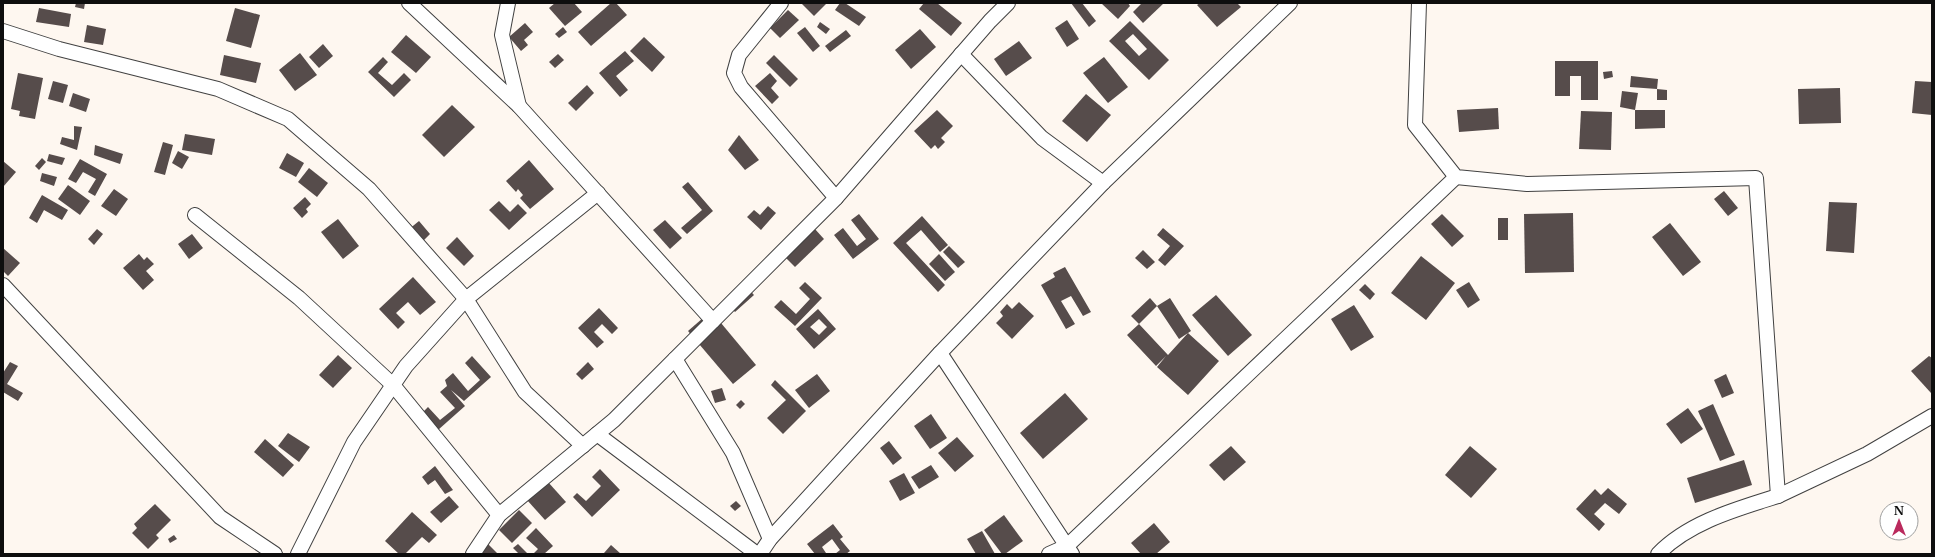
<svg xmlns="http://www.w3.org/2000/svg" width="1935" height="557" font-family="'Libre Baskerville',serif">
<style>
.building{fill:#564c4b;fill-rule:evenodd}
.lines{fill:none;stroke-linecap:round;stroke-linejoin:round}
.minor-casing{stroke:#414141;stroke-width:16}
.minor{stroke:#fff;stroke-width:14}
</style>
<rect width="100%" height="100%" fill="#fef7f0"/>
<!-- building -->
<g class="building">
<polygon points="76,3 85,3 84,9 75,7"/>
<polygon points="555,3 574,3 582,12 565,26 549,8"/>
<polygon points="611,3 616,3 627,15 591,46 578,32"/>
<polygon points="801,3 827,3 814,16"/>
<polygon points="840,3 845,3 866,17 859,26 835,10"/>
<polygon points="924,3 937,3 962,23 951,36 919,9"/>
<polygon points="1071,3 1082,3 1096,21 1089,27"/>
<polygon points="1101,3 1128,3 1130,6 1118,19"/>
<polygon points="1142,3 1164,3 1143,23 1133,12"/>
<polygon points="1200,3 1237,3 1241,7 1217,27 1197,5"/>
<polygon points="39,8 71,14 69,27 36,22"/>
<polygon points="235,8 260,15 251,48 226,41"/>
<polygon points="788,10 799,20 780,38 770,28"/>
<polygon points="1067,20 1079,39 1067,47 1055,28"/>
<path d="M1130,21L1169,60L1149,80L1109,41ZM1133,34L1147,49L1139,56L1125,41Z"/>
<polygon points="820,22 830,29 826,34 817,27"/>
<polygon points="525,23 533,32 524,40 528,45 521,51 509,37"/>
<polygon points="87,25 106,29 103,45 84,42"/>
<polygon points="563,27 567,32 559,38 555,34"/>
<polygon points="805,27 820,46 813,52 797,33"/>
<polygon points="920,29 936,47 911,69 895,50"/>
<polygon points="846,30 851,36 830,52 825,46"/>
<polygon points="406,35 431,57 416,73 391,52"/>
<polygon points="644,37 665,57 652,72 630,51"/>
<polygon points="1019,41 1032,58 1006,76 994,59"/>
<polygon points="323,44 333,56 319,68 309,57"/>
<polygon points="625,51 634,61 616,76 628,90 620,97 599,73"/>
<polygon points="300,53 317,75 295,91 279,70"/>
<polygon points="558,54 564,60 555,68 549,62"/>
<polygon points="224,55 261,63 256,83 220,75"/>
<polygon points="774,55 798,79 790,87 766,63"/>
<polygon points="383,57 388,62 378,73 392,85 404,73 411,80 394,97 368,72"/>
<polygon points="1104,57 1128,87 1108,103 1083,73"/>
<polygon points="1555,61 1598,61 1598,100 1581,100 1581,76 1570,76 1570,96 1555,96"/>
<polygon points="1612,71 1613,77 1604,79 1603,72"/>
<polygon points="18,73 43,78 35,119 19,116 20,111 11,109"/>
<polygon points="770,73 777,81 771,88 779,97 772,104 755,86"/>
<polygon points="1631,76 1658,79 1657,89 1630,87"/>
<polygon points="53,81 68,85 63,103 48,99"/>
<polygon points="1915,81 1932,82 1932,115 1912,113"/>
<polygon points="587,85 594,93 576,111 568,103"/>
<polygon points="1840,88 1841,123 1799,124 1798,89"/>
<polygon points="1657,89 1667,90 1667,100 1657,100"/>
<polygon points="1622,91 1638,93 1635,110 1620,107"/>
<polygon points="73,93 90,99 86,112 69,106"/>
<polygon points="1086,94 1111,115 1087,142 1062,121"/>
<polygon points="452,105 475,127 444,157 422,135"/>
<polygon points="1498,108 1499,129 1459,132 1457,110"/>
<polygon points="937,110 953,126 941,138 945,142 938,149 935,145 931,149 914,131"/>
<polygon points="1635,110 1665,110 1665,128 1635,129"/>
<polygon points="1581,111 1612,112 1611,150 1579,149"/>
<polygon points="74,126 82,127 77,150 60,144 62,137 74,140"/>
<polygon points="185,134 215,139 212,155 182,150"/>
<polygon points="739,135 759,160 745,170 728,150"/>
<polygon points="163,142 173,145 165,175 154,172"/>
<polygon points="95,145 123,154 120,164 94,155"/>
<polygon points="178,151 189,157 182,169 172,163"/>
<polygon points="287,153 304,163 296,177 279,168"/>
<polygon points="49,154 65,158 62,165 47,161"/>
<polygon points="42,158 46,162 39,170 35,166"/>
<polygon points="80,159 107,174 95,196 88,192 96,179 83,172 76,183 68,179"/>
<polygon points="529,160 554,189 530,209 520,198 523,195 518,189 516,192 506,181"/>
<polygon points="3,161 16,172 3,187"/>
<polygon points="309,168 328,183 317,197 298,182"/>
<polygon points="42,173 57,177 54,186 40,181"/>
<polygon points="688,182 713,211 687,234 681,228 702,210 682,187"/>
<polygon points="68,185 90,201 80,215 58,199"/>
<polygon points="114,189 128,199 116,216 101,206"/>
<polygon points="1724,191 1738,208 1728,216 1714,199"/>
<polygon points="42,195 68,210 62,220 44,210 37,223 29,218"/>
<polygon points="305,197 311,204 306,209 308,212 302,218 293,208"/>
<polygon points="499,201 510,212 518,204 527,213 509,230 489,210"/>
<polygon points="1829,202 1857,203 1854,253 1826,251"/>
<polygon points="768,206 776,213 761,230 747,217 754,210 760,215"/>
<polygon points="1573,213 1574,272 1525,273 1524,214"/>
<polygon points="859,214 879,239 853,259 834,235 843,228 857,246 866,239 851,220"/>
<polygon points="1442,214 1464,236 1452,247 1431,224"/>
<polygon points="922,216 948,245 940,252 921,230 906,243 945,285 938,292 893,243"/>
<rect x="1498" y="218" width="10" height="22"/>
<polygon points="338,219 359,246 343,259 321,232"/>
<polygon points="665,220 682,238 670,249 653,230"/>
<polygon points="419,221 430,234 424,240 423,239 418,242 408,230"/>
<polygon points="1670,223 1701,262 1683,276 1652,237"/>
<polygon points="814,228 824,239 795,267 781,253"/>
<polygon points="1163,228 1184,246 1165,266 1158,260 1170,246 1157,235"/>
<polygon points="97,229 103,234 94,245 88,239"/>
<polygon points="192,234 203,248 189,259 178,244"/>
<polygon points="457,237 474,256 464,266 446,248"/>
<polygon points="949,246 965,262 958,268 943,252"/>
<polygon points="3,248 20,263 8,276 3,271"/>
<polygon points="1143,250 1155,262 1147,269 1135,258"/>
<polygon points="139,254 144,260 147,257 154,264 146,271 154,280 143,290 123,268"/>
<polygon points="939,254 955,272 945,281 929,264"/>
<polygon points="1421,256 1455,283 1426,320 1391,293"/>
<polygon points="1065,267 1091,312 1083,316 1071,296 1061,301 1075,324 1066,329 1041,285 1055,277 1053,273"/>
<polygon points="413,277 436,302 420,315 408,302 396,313 405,322 398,329 379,309"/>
<polygon points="805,282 822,298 795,326 774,307 781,300 796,314 810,299 799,288"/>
<polygon points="1469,282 1480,300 1468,308 1456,290"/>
<polygon points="743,283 754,295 735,312 724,300"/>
<polygon points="1365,284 1375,294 1370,300 1359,290"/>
<polygon points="1216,295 1252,335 1228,356 1192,315"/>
<polygon points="1150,298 1157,306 1170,298 1191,331 1188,333 1219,361 1188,395 1157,367 1166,356 1156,366 1127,335 1139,324 1168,355 1188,333 1179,339 1157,306 1139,324 1131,316"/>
<polygon points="1019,302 1034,316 1012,339 996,323 1003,316 1000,312 1007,304 1012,309"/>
<polygon points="1354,305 1374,337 1351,351 1331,319"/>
<polygon points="599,308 618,328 612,334 602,324 594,332 604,342 597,348 578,328"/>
<path d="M818,309L836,329L814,349L796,329ZM819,319L827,327L819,335L810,327Z"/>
<polygon points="711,311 756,365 733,384 688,331"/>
<polygon points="338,355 352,368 333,388 319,375"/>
<polygon points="472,356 491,377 464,401 451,390 465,406 438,430 422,413 428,407 440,420 455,408 440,392 447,386 445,380 453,373 468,391 480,380 465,363"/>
<polygon points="1929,356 1932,358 1931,393 1911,371"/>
<polygon points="10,362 18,366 7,384 23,393 18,401 3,392 3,373"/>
<polygon points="588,362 594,369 582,380 576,374"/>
<polygon points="817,374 830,391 809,408 795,390"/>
<polygon points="1726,374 1734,393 1722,398 1714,380"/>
<polygon points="775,380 806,411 783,434 767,418 786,400 771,385"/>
<polygon points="722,388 726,400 715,403 711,391"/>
<polygon points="1065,393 1088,419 1043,459 1020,433"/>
<polygon points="741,400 745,404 740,409 736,405"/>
<polygon points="1713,404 1735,455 1720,461 1698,411"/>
<polygon points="1688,408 1703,429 1681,444 1666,424"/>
<polygon points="931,414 947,438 930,449 914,426"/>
<polygon points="288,433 310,447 299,462 278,446"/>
<polygon points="957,437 974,456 955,472 938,453"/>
<polygon points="265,439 294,465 283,477 254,452"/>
<polygon points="889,441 902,458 893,465 880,448"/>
<polygon points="1231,446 1246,462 1224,481 1209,465"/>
<polygon points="1470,446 1497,469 1471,498 1445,475"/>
<polygon points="1744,460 1752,485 1695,503 1687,478"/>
<polygon points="931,465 939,477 919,489 911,477"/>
<polygon points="435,466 453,490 445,494 435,480 428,485 422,477"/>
<polygon points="600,469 620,490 592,517 573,497 577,493 586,501 601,486 592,477"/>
<polygon points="904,473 915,493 900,501 889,481"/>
<polygon points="548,482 566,502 545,520 527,500"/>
<polygon points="1608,488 1627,504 1619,514 1605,503 1594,514 1605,524 1599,531 1576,509 1595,489 1601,495"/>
<polygon points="449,496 459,507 441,523 430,512"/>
<polygon points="736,501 741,506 735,511 730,506"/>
<polygon points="155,504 171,520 156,535 159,538 148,549 132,533 137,528 134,524"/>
<polygon points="519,510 532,523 512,543 499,530"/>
<polygon points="412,512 437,535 429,543 422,537 405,554 399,554 385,541"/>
<polygon points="1004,515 1023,541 1005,554 1002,554 984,530"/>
<polygon points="1154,523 1170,542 1156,554 1141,554 1131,543"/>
<polygon points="833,524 843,537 840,539 850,551 846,554 835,554 840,550 832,539 822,547 826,553 815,554 807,544"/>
<polygon points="536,528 553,546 544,554 533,554 538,549 526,538"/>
<polygon points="982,531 995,554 976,554 967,539"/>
<polygon points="174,535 177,539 170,543 168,539"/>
<polygon points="484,540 498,554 470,554"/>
<polygon points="518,544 528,554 519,554 513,548"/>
<polygon points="611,545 621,554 604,553"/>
</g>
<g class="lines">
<defs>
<g id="minor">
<polyline points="409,3 519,106 713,321"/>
<polyline points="508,3 502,35 519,106"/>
<polyline points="781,3 739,55 734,73 741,87 836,198"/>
<path d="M1419,3L1415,125L1456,177L1527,184L1756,178L1778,496C1737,509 1689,522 1658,554"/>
<polyline points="3,31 59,49 218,89 288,119 369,189 466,299 525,392 583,446"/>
<polyline points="961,54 1042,138 1103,183"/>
<polyline points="195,215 299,298 393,385 499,515"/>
<polyline points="3,285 220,517 275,554"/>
<polyline points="940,353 1072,554"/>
<polyline points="675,359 733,453 770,539"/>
<polyline points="597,434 757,554"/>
<polyline points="1778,496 1867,454 1932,416"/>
<polyline points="298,554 354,442 406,366 466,299 598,193"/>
<polyline points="473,554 499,515 614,420 836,198 990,21 1008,3"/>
<polyline points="760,554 770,539 940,353 1103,183 1290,3"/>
<polyline points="1049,554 1067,546 1456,177"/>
</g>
</defs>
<!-- minor casing -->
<use href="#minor" class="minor-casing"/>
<!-- minor -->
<use href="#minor" class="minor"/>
</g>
<!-- border -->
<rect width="1935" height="557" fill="none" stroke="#0e0e0e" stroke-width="8"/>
<!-- north arrow -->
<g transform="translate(1899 521)"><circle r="19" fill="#ffffff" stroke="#9f9f9f"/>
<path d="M0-3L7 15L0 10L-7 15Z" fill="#ba2a5d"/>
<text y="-6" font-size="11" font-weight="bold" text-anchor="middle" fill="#0e0e0e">N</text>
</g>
</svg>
